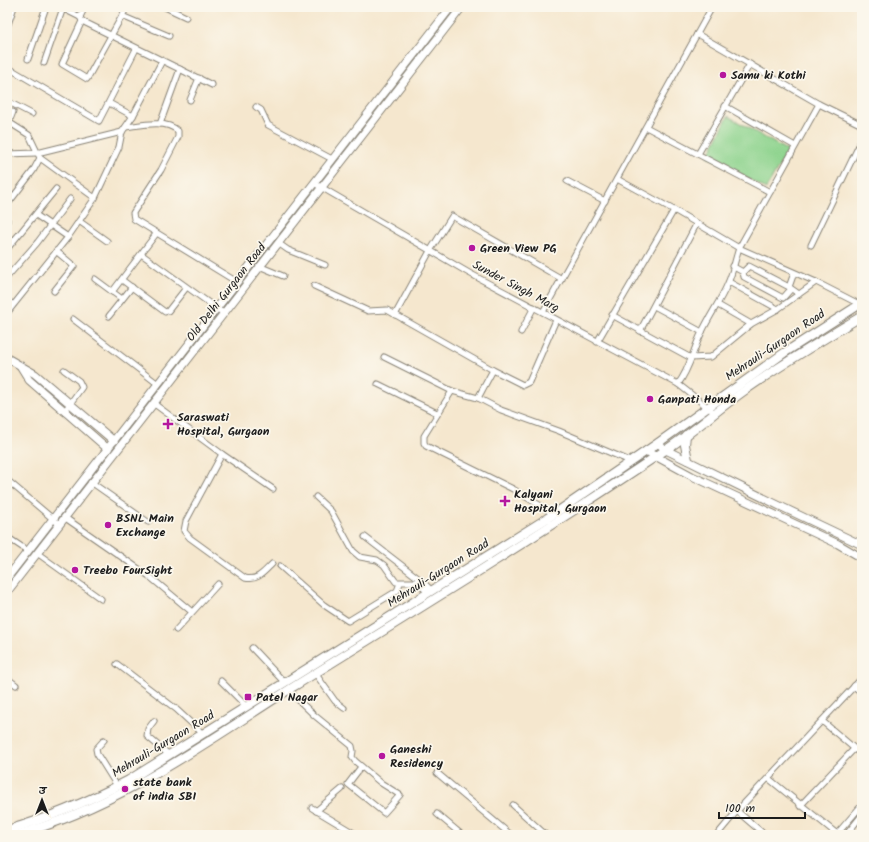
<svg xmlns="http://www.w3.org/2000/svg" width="869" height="842" font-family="Kalam,'Playpen Sans Deva',sans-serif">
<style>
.green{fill:#8dd38d;stroke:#547854}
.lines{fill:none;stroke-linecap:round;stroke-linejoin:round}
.street-casing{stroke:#888275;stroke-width:7}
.secondary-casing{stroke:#888275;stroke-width:9}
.primary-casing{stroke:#888275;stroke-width:10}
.street{stroke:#fff;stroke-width:5}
.secondary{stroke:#fff;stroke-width:7}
.primary{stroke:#fff;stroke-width:8}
.poi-dot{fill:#b5179e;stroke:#fbf7ec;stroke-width:1.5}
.labels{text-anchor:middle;stroke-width:3.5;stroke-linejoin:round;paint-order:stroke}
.poi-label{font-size:12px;font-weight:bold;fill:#1c1c1c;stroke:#fbf7ec;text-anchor:start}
.street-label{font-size:12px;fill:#1c1c1c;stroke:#fbf7ec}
</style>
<rect width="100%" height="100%" fill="#fbf7ec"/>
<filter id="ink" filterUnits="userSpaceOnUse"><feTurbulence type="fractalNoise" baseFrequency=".025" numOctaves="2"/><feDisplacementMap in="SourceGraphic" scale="8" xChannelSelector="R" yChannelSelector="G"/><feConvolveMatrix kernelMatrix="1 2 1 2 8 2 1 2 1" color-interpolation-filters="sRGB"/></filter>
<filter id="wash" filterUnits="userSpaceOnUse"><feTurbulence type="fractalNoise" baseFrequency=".012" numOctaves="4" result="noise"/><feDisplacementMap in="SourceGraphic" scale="16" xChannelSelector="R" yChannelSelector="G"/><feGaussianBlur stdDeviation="0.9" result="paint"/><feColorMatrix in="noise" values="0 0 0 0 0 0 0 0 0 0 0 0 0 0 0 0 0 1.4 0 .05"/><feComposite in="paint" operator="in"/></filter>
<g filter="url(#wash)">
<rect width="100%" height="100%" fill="#f5e7ce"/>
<!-- green -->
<polygon class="green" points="728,116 788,151 766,189 708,156"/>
</g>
<g filter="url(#ink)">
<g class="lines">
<defs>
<g id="street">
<polyline points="60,7 80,17 82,21 212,85"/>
<polyline points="165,7 186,17"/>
<polyline points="122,16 169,36"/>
<polyline points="80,17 85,7"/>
<polyline points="82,21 62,64 87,79 127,7"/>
<polyline points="7,27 14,7"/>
<polyline points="697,34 819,104 862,125"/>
<polyline points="28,59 46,7"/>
<polyline points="44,63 63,8"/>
<polyline points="7,67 99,121 136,49"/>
<polyline points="190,100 199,78"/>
<polyline points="7,101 32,114"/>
<polyline points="109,103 133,116"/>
<polyline points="725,106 795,146"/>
<polyline points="256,107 261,110 268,125 332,159"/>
<polyline points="7,121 29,135 40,158 95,198"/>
<polyline points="9,122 13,112"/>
<polyline points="160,124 180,69"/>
<path d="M126,127C142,125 165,119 178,131V137L161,170L133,213L134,219L237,282"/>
<polyline points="646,127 770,192"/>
<polyline points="7,154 37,153 122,132"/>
<polyline points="698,154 750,64"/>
<polyline points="617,179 674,210 739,248 816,282 861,305"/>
<polyline points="567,181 605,201"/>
<polyline points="314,183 469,273 678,384 715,413"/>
<polyline points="7,205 33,171 40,158"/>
<polyline points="36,215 68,237"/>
<polyline points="7,220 7,221"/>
<polyline points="79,221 107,241"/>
<polyline points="278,243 288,250 325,265"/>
<polyline points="811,245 862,139"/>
<polyline points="7,249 56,189"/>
<polyline points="141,254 223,313"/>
<polyline points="259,266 283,276"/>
<polyline points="732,266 743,272"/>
<polyline points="794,273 789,287 799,294"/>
<polyline points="7,277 37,243 70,199"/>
<polyline points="95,279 122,299"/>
<polyline points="122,280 165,312 168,311 186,288"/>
<polyline points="729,282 778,309"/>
<polyline points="314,286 368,311 387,310 493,370 523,385 529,382 556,320"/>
<polyline points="789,287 749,266 743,272 744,277 783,298 791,289"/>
<polyline points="54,291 74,266 56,251"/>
<polyline points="112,292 156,234"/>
<polyline points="7,300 13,305"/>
<polyline points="718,305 751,324"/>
<polyline points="654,306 702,332"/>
<polyline points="543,312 712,7"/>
<polyline points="7,313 68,237 95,198 119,147 122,132 133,116 162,61"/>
<polyline points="395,315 430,251 452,216 562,279"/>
<polyline points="612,315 691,358 711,357 751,324 778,309 816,282"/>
<polyline points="109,316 132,287"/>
<polyline points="73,319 158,384"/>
<polyline points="640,331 697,223"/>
<polyline points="521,332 534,307"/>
<polyline points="597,342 674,210"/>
<polyline points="384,357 452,391 478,398 501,410 559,431 630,461"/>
<polyline points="378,384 437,413"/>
<path d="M678,384C690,369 693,349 702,332C710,315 721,300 728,283C733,272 735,260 739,248L819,104"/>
<polyline points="452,391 424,436 424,443 426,446 513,489 554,514"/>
<polyline points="478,398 493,370"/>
<polyline points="153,403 222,454 273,489"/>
<polyline points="64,412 82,387 79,381 64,370"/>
<path d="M222,454L186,521L184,531L190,538L245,578C257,581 263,573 272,564"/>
<polyline points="7,480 59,524"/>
<polyline points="91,482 148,522"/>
<polyline points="316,497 331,511 353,551 360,557 377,560 384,565 396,582 416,582 428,592"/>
<polyline points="64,517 149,576 192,612"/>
<polyline points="7,537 28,551"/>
<polyline points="365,537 422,581 431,590"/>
<polyline points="37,553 101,599"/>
<polyline points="280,566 324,605 348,621 397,591 400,583"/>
<polyline points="176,630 218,584"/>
<polyline points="252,648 285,683"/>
<polyline points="117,664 176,709 203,734"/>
<polyline points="315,673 335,701 344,708"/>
<polyline points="7,678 16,685"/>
<polyline points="221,681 247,707"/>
<polyline points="854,686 862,693"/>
<polyline points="288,690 314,715 352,746 353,751 352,757 355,761 381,783 400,795 384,813 348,784 361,767"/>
<polyline points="154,721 148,729 147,736 168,754"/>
<polyline points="822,721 862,755"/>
<polyline points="104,740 96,749 97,754 117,786"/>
<polyline points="437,773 511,835"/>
<polyline points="768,778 837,834"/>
<polyline points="513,805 546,835"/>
<polyline points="800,806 854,749"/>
<polyline points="312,808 357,835"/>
<polyline points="316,811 342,789"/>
<polyline points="737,811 765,835"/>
<polyline points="437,814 462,835"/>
<polyline points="717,835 737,811 862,678"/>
<polyline points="836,835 862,805"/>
<polyline points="846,835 862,815"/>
</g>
<g id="secondary">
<polyline points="7,358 35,374 114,441"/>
<polyline points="21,367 29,380 108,449"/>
<polyline points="658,443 666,450 782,507 862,545"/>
<polyline points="646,451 692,476 838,544 862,558"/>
<polyline points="7,578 451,7"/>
<polyline points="7,592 462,7"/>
</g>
<g id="primary">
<polyline points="686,435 685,445 688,460"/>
<path d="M7,830C50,818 89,801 129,780L554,514L658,443L784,353L862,303"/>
<path d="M16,835C118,807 205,743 293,687C417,610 542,533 664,451C692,433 717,410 744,391C782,364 822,340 862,316"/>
</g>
</defs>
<!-- street casing -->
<use href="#street" class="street-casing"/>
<!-- secondary casing -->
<use href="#secondary" class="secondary-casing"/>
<!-- primary casing -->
<use href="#primary" class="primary-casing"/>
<!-- street -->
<use href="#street" class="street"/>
<!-- secondary -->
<use href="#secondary" class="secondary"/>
<!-- primary -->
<use href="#primary" class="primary"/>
</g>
</g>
<!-- markers -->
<g class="poi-dot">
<circle cx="723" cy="75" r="4"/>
<circle cx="472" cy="248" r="4"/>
<circle cx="650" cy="399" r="4"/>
<path d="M166 418h4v4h4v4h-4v4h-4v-4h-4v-4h4z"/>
<path d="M503 495h4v4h4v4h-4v4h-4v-4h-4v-4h4z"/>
<circle cx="108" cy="525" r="4"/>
<circle cx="75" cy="570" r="4"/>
<rect x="244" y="693" width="8" height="8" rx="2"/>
<circle cx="382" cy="756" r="4"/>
<circle cx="125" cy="789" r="4"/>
</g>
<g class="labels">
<!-- poi labels -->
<g class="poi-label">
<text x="731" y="79">Samu ki Kothi</text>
<text x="480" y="252">Green View PG</text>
<text x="658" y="403">Ganpati Honda</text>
<text x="177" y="421">Saraswati<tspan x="177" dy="14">Hospital, Gurgaon</tspan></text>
<text x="514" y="498">Kalyani<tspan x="514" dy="14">Hospital, Gurgaon</tspan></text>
<text x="116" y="522">BSNL Main<tspan x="116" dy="14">Exchange</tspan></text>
<text x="83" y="574">Treebo FourSight</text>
<text x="256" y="701">Patel Nagar</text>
<text x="390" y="753">Ganeshi<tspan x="390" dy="14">Residency</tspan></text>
<text x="133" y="786">state bank<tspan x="133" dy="14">of india SBI</tspan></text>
</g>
<!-- street labels -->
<g class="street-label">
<text transform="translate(516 286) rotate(28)" y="4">Sunder Singh Marg</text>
<text transform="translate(226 292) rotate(-52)" y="4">Old Delhi Gurgaon Road</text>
<text transform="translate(775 345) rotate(-34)" y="4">Mehrauli-Gurgaon Road</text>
<text transform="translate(438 573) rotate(-32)" y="4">Mehrauli-Gurgaon Road</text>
<text transform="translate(163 744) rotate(-31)" y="4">Mehrauli-Gurgaon Road</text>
</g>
</g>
<!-- margin -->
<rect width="869" height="842" fill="none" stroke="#fbf7ec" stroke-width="24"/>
<!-- north arrow -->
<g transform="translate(42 800)" stroke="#fbf7ec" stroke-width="3" paint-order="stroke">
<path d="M0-3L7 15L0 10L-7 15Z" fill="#1c1c1c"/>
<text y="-6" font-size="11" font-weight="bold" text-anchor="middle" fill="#1c1c1c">उ</text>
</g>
<!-- scale -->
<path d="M719 812v6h86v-6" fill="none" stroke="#1c1c1c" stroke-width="2"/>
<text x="725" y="812" font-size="12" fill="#1c1c1c" stroke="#fbf7ec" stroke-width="3" paint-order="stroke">100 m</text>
</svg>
